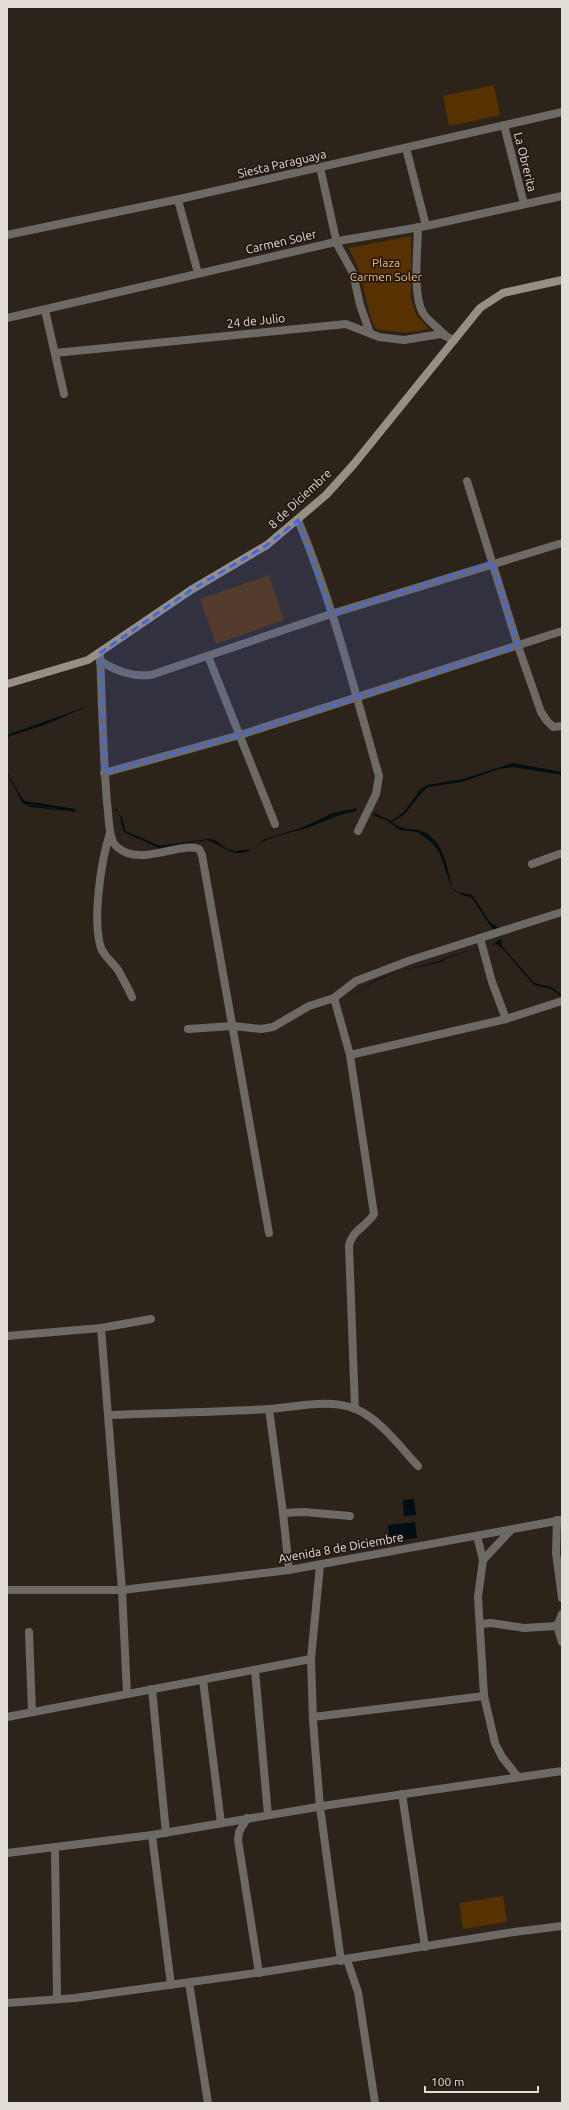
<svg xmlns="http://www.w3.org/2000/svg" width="569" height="2110" font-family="Ubuntu,sans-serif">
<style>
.green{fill:#573100}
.water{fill:#020f12}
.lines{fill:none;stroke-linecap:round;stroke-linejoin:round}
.stream{stroke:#020f12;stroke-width:2.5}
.street{stroke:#6d6964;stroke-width:8}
.secondary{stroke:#968f88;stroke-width:8}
.marked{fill:#446ad8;fill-opacity:0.2;stroke:#446ad8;stroke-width:3;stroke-dasharray:8 5;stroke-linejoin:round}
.labels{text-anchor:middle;stroke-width:3.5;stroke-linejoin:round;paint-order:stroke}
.street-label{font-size:12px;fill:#e2dcd7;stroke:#221a12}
.park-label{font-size:12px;fill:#fdba74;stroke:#221a12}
</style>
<rect width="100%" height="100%" fill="#2c231b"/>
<!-- green -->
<g class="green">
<polygon points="494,85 500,115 449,126 443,96"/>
<polygon points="411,236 411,298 416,314 429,329 405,333 376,329 371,319 359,270 349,248"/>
<polygon points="269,575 284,620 216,644 200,599"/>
<polygon points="503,1896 507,1922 463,1929 459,1903"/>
</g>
<!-- water -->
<g class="water">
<polygon points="91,705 44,725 7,737 7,735"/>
<path d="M513,763L562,772V775L513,767L499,769L462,782L428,787L422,792L405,814L392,822C401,830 407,828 418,830C444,837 447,867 452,888L458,892L472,895L490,922L499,928L494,931L471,897L462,895L452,889L439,852L433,844L418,832L400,830L386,820L373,815L374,813L391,821L404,812L420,790L427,785L463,779Z"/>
<path d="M7,773C15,783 20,800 30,805L87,813L30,807L22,802Z"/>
<path d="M357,808L356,811C337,814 322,823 304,829C296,831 271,837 265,841C256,846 251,853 238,853C226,852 218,843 207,840L159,848L124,832L119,813L113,809H116L123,820L125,831L160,846L208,839L215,840L227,849L236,851L253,849L265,839L301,828L333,813Z"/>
<polygon points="501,939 502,946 534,983 551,987 562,995 562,997 551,989 534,985 502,948 496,944 490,946"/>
<polygon points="481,947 447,958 441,962 397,972 376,981 349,996 376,980 397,972 440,961 447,957"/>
<polygon points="414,1499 416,1515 404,1516 403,1500"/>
<polygon points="415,1522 417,1538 390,1541 388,1525"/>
</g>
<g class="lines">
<!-- stream -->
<polyline class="stream" points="24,802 74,810"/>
<!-- street -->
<g class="street">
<polyline points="504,125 524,204"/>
<polyline points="406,148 426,226"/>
<polyline points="320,167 337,244 353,273 360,305 370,333"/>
<polyline points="178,200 198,273"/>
<path d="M418,227C418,249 412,294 423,313C428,321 438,328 445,335"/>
<polyline points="7,235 184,198 562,112"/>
<polyline points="45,310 64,394"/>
<polyline points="7,318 344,240 426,226 562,196"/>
<polyline points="55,353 346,324 379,337 404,340 441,334 454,340"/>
<polyline points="467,481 518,646 541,712 547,721 553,727 562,726"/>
<path d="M298,520C332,601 355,692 379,776L376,794L358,831"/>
<path d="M100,653C102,703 103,753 107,803C109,815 108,831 113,842C116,847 122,851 127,853C150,861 184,842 199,849L202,855L269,1233"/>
<polyline points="208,656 275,824"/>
<path d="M100,661C117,671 131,677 151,675L331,614L562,543"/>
<polyline points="104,773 240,735 562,631"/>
<path d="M110,833C101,861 92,920 101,948C104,956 113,963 118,970C123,979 128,988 132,997"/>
<polyline points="532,864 562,853"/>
<polyline points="480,938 492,982 506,1019"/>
<path d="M334,998L350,1055L374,1214C366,1227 352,1230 349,1246L355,1409"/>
<polyline points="188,1029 233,1026 261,1029 273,1027 309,1006 334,998 356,981 411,960 562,912"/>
<polyline points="350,1055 506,1019 562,1001"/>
<polyline points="101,1328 122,1590 127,1694"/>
<polyline points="7,1336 101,1328 151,1319"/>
<polyline points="269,1409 283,1513 289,1570"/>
<path d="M108,1415C161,1413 215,1412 269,1409C296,1407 330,1398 356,1409C381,1420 400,1447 418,1466"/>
<polyline points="283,1513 304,1512 350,1516"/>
<polyline points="557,1520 556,1553 562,1598"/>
<polyline points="477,1536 483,1560 478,1597 484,1696 495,1743 502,1757 518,1777"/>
<polyline points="483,1560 511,1530"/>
<polyline points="320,1565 311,1659 313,1721 320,1807 341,1961"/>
<polyline points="7,1590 122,1590 289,1570 562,1520"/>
<polyline points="562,1614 557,1626 562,1642"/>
<polyline points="481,1624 491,1623 524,1628 557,1626"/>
<polyline points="29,1632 32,1712"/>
<polyline points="255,1670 268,1815"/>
<polyline points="203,1680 221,1823"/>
<polyline points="152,1689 166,1833"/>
<polyline points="7,1717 311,1659"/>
<polyline points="313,1717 484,1696"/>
<polyline points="402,1794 425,1947"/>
<polyline points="247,1818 239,1832 238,1840 259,1973"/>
<polyline points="152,1835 171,1985"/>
<polyline points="55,1848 57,1999"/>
<polyline points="7,1853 152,1835 329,1805 562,1771"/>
<polyline points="347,1960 358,1992 375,2103"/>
<polyline points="189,1983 208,2103"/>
<polyline points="7,2003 75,1998 270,1971 514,1932 562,1926"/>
</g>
<!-- secondary -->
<polyline class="secondary" points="7,684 88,660 191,590 267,545 326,495 354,464 480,308 503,293 562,280"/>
</g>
<!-- marked area -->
<path class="marked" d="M298,520L331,614L493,562L518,646L240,735L104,773L100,653L191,590L267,545Z"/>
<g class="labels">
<!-- street labels -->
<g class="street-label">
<text transform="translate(525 162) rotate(76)" y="4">La Obrerita</text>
<text transform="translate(282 164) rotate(-13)" y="4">Siesta Paraguaya</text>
<text transform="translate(281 242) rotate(-13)" y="4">Carmen Soler</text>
<text transform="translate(256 321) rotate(-6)" y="4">24 de Julio</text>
<text transform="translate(300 499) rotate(-43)" y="4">8 de Diciembre</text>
<text transform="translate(341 1548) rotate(-10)" y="4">Avenida 8 de Diciembre</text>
</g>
<!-- park labels -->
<g class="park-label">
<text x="386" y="267">Plaza<tspan x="386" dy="14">Carmen Soler</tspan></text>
</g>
</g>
<!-- border -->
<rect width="569" height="2110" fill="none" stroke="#e2dcd7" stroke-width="16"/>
<!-- scale -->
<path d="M425 2086v6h113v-6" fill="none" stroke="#e2dcd7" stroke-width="2"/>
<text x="431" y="2086" font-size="12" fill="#e2dcd7" stroke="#221a12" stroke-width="3" paint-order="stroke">100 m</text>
</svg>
